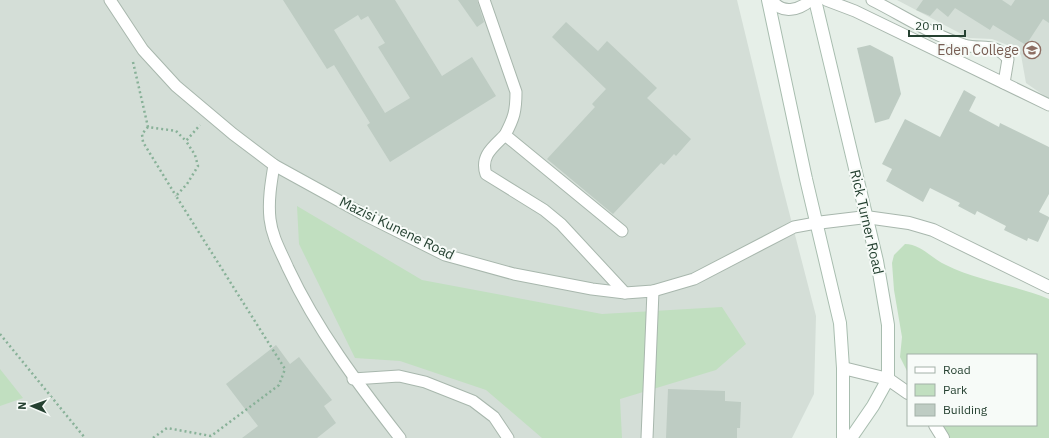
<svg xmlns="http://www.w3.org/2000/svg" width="1049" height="438" font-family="'IBM Plex Sans',sans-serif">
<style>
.built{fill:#d4ded7}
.green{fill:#c1dfc0}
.building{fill:#beccc3;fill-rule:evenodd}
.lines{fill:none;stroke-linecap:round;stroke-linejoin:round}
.service-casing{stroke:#a8b7ad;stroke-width:13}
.minor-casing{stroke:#a8b7ad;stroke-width:14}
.tertiary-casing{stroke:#a8b7ad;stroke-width:14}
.secondary-casing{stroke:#a8bdaf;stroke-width:14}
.path{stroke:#88b198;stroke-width:2.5;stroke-dasharray:2 3;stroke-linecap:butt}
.service{stroke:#fff;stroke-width:11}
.minor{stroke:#fff;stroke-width:12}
.tertiary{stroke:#fff;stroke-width:12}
.secondary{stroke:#fff;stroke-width:12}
.labels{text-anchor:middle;stroke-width:4;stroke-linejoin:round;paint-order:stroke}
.education-label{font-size:14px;fill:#785e54;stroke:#f7fbf8;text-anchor:end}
.street-label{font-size:14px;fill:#254131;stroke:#f7fbf8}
</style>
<rect width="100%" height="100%" fill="#e6efe8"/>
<!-- built -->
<g class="built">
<polygon points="0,0 737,0 780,177 816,316 814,394 792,438 0,438"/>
<polygon points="897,0 1049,0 1049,99 1026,83 1021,55 1010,46 992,39 969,38"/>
</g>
<!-- green -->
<g class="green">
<polygon points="297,206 422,280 602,314 722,307 746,344 716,370 620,399 622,438 542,438 486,390 400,361 355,358 299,244"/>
<path d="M905,244C921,244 932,259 946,265C978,281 1015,285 1049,299V438H950L941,425H1036V355H908V373L900,357L902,337L894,290L892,263L894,255Z"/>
<polygon points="0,369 23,398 0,406"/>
</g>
<!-- building -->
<g class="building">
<path d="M283,0H395L442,76L472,57L496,96L390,162L367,125L370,123L334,65L327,69ZM358,15L361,20L368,16L385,43L378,47L410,98L385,113L334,30Z"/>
<polygon points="458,0 477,0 484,22 477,27"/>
<polygon points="923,0 1002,0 1011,6 1015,0 1049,0 1049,23 1043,19 1026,45 993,25 990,30 955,8 948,17 937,8 930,16 916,10"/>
<polygon points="566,22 598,51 607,41 657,88 647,98 691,139 676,156 674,154 664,165 661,163 613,214 547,159 595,107 592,104 606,89 552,37"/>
<polygon points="870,45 893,57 901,94 889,119 875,123 857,48"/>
<polygon points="964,90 976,97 969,111 999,127 1000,123 1049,147 1049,194 1039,212 1049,217 1049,219 1038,242 1028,238 1027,241 1004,230 1006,226 977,211 975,215 958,206 960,203 930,188 923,202 886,181 892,169 882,164 905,119 940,137"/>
<polygon points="276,345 290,364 299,357 332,400 324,406 336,423 317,438 242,438 258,426 226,384"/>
<polygon points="668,389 725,391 725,401 741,402 740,428 737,428 737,438 666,438"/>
</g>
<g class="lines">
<defs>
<g id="service">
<polyline points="110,0 143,50 176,86 233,134 274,165 363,214 445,255 514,274 592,289 625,293 653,291 694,279 794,227 816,223"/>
<path d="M484,0L516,92C516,111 514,118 505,135L622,231"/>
<path d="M772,0C782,15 799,10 811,0"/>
<polyline points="826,0 855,11 1049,105"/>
<path d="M872,0C902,15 932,35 964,45C982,50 995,42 1008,59L1004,83"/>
<path d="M505,135C493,147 480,156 486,174L544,210L561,224L625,293"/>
<path d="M274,165C271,183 268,201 270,219C272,237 281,252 288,268C317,330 358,384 400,438"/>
<polyline points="353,379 399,376 425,382 473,401 494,417 508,438"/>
<polyline points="647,438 653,291"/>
</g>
<g id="minor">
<polyline points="843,368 888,379 908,393"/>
<polyline points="935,425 943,438"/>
</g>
<polyline id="tertiary" points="816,223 866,217 909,223 933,230 1049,287"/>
<g id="secondary">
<polyline points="768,0 806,179 840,323 843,368 843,438"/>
<polyline points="815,0 877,261 888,325 888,379 873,406 851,438"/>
</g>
</defs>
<!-- service casing -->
<use href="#service" class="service-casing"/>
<!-- minor casing -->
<use href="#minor" class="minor-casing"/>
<!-- tertiary casing -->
<use href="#tertiary" class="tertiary-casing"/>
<!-- secondary casing -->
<use href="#secondary" class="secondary-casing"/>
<!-- path -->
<g class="path">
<polyline points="133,62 148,127 176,131 186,141"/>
<polyline points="148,127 142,134 143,142 176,196"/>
<polyline points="0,334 85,438"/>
<polyline points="153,438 167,428 211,436 279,385 285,369 176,196 187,184 198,166 195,155 186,141 200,125"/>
</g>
<!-- service -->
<use href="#service" class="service"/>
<!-- minor -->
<use href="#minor" class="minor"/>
<!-- tertiary -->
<use href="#tertiary" class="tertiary"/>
<!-- secondary -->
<use href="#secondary" class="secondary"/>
</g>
<!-- icons -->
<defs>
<symbol id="school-ring" viewBox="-11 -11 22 22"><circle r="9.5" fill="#f7fbf8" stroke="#8d6e63" stroke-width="1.5"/><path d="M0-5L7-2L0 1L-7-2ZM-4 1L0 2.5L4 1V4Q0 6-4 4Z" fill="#8d6e63"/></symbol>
</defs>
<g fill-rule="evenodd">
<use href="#school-ring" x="1022" y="40" width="20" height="20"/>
</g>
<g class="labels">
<!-- education labels -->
<g class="education-label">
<text x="1019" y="55">Eden College</text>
</g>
<!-- street labels -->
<g class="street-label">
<text transform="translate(867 222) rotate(77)" y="5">Rick Turner Road</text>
<text transform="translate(397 228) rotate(26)" y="5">Mazisi Kunene Road</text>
</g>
</g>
<!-- legend -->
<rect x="907" y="354" width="130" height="72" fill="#f7fbf8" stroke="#a3b1a8"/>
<rect x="915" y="367" width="20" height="6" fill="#ffffff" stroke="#a3b1a8"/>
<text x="943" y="374" font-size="12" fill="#254131">Road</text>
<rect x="915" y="384" width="20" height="12" fill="#c1dfc0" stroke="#a3b1a8"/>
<text x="943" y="394" font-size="12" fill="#254131">Park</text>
<rect x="915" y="404" width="20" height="12" fill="#beccc3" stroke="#a3b1a8"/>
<text x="943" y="414" font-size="12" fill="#254131">Building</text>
<!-- north arrow -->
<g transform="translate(32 406) rotate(272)" stroke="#f7fbf8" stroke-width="3" paint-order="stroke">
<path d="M0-3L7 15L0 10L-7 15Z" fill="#254131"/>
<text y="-6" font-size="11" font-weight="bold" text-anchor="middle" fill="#254131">N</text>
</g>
<!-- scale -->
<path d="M909 30v6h56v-6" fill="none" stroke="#254131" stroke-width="2"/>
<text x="915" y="30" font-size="12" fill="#254131" stroke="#f7fbf8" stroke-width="3" paint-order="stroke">20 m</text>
</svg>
